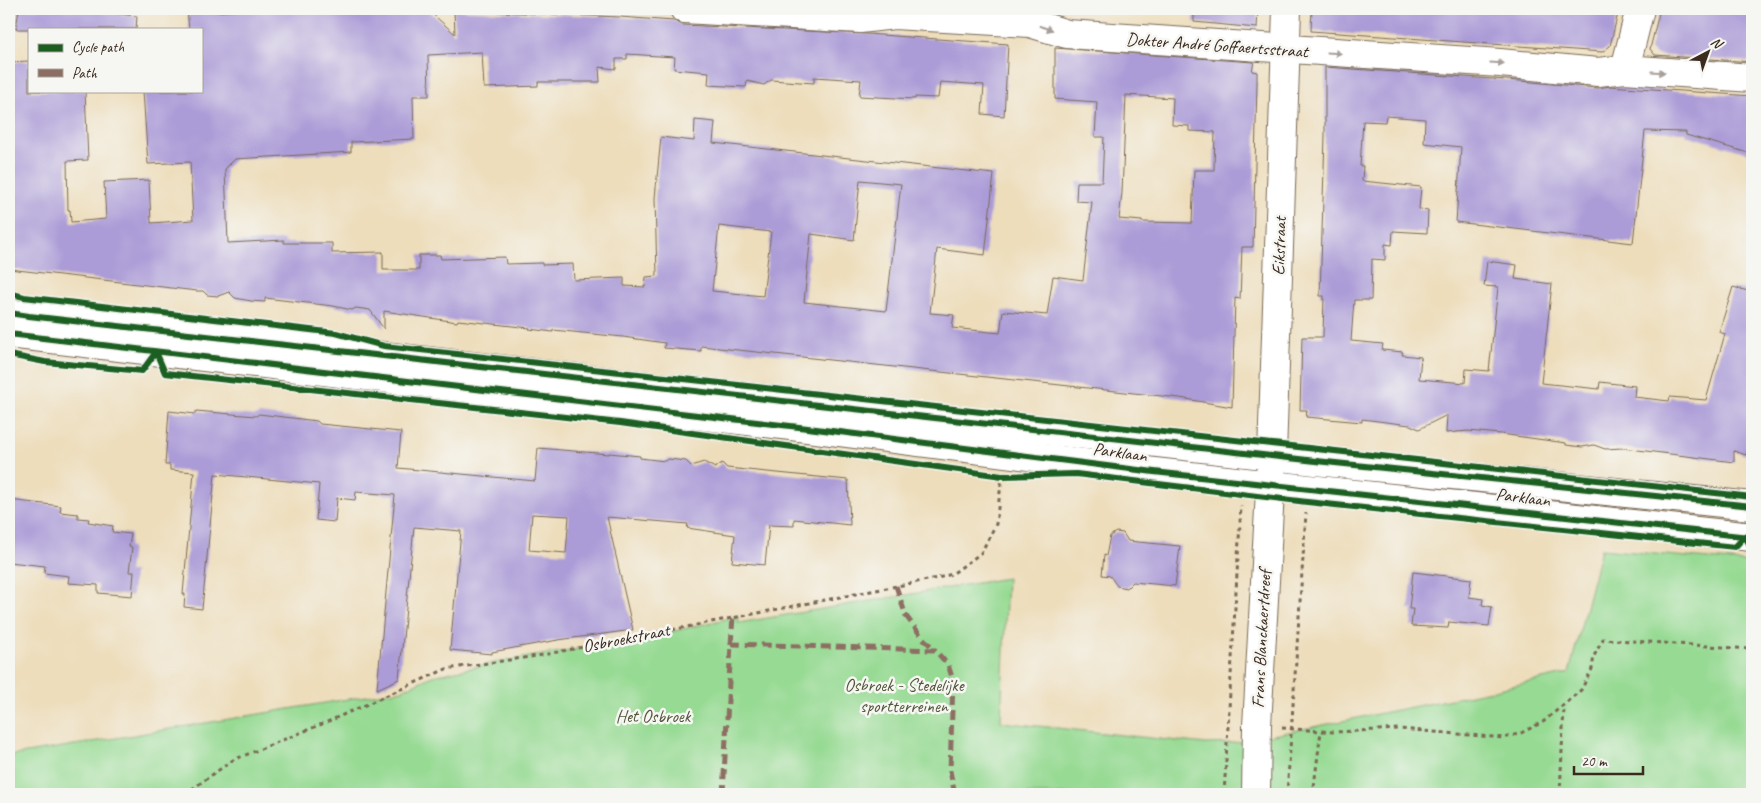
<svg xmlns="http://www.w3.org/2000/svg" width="1761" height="803" font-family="Caveat,sans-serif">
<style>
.green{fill:#96da93;stroke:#688258}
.building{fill:#ab9bd7;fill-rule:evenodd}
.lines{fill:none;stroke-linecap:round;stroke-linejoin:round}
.minor-casing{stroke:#796955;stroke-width:30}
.major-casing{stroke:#796955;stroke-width:30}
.path{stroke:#796955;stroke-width:3;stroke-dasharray:4 4;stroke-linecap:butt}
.minor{stroke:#fff;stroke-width:28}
.major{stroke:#fff;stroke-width:28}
.quiet{stroke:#8d6e63;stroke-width:5;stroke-dasharray:10 5;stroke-linecap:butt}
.cycleway-casing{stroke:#f6f6f2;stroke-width:9}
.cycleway{stroke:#1b5e20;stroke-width:6}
.oneway{fill:#a79f9a}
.labels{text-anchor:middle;stroke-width:5;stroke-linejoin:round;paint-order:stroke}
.street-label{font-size:18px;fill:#3b2a1e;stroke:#f6f6f2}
.park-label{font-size:18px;fill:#52563b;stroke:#f6f6f2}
</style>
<rect width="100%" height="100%" fill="#f6f6f2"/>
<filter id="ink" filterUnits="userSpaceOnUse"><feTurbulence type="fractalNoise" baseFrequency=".02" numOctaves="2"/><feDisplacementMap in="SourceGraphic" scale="10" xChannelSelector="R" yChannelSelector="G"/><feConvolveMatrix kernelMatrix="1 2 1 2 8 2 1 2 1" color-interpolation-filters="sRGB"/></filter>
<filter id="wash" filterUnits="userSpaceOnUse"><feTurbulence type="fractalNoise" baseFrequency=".0096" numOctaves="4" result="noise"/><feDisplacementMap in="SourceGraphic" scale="20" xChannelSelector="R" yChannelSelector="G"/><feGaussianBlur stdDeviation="1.12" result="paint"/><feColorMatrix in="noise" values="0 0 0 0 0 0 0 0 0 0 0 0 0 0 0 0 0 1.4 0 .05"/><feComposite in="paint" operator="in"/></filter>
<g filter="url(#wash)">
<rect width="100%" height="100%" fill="#edddbb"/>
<!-- green -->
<polygon class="green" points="1601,549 1752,563 1752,794 9,794 9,756 402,690 432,676 504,661 645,638 738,616 738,623 1007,578 1001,722 1206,744 1234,743 1486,692 1569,673"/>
<g id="blocks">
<!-- building -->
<g class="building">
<polygon points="19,9 72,9 137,16 136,29 16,29"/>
<path d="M216,9V12L256,9H427L455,34L454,10L620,17L674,21L683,25L867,34L1008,44L1004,116L982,114L984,85L940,82L938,98L915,97V99L859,96L861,80L814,77V83L771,80L764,85L747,81L746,87L708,85L709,72L674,69L675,57L627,54V59H616V69L599,67L600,82H538V86L484,88L482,52L428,55L429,96H413L414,139L351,142V152L235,159L225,169L228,243L284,240V243H332V253L383,252V270H419V255H440L441,259L505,257L506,264L542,263V265L573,264L574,280L624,278V286L645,287L646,277L657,276L655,198L661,137L694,141L695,120L715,122L713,143L994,174L985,255L937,249L930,313L954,315L952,328L1000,333L1003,311L1047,315L1053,276L1083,280L1092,202L1076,201L1077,182H1102L1104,137H1095L1097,102L1055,99V48L1254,62L1252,71L1257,72V82L1253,247H1242L1240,299L1235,298L1232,407L1180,398L701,346V351L664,348L665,343L623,337L553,330V332L529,329L530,328L458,320L457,322L384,311V329L370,310L356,308L352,310L333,306L265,298V302L251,301L235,298L229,292L218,296L207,295L203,291H197L9,269V62L29,61V91H85L88,160L67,161L68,210H70L71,222L106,219L104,182L149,180L151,223L193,220L190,162L148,164L143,91H201V29H189L187,10ZM1126,95L1173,98L1172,125L1189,126V131L1215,132L1214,170H1194L1192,223L1142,222V221L1119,219L1122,193ZM860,180L901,184L886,311L804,302L811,234L854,240ZM719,226L771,232L763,296L712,291Z"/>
<polygon points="1194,9 1258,9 1257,28 1194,22"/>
<polygon points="1312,9 1619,9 1610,46 1602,52 1311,31"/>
<polygon points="1660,9 1752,9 1752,62 1655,55 1650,49"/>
<polygon points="1325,67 1520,81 1597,88 1610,86 1752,96 1752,154 1686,135 1686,132 1645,131 1633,243 1456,222 1461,147 1424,143 1425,119 1386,116 1385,122 1363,121 1360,166 1363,166 1362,181 1421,187 1419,209 1428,210 1427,233 1393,231 1392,245 1385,244 1385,260 1372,259 1371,300 1354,300 1351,341 1383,344 1382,350 1403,352 1402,355 1421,357 1419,379 1465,383 1466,369 1489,371 1498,287 1484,286 1487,261 1517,265 1515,279 1552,284 1541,383 1599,389 1600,382 1635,386 1634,397 1669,401 1670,397 1706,400 1725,334 1719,332 1733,287 1752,292 1752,433 1746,455 1734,451 1734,462 1622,448 1605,449 1594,445 1582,447 1566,445 1566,443 1501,434 1468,431 1446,433 1447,415 1419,429 1410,425 1362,419 1362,422 1306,417 1307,410 1300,410 1302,337 1323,337 1324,296 1320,296 1325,136"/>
<path d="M169,411L195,414L196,411L256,416L259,414L317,421L320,424L401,432L398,468L535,481L538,448L609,454V453L640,456V458L665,461L669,459L686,461L691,466L704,462L715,468L722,463L727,468L848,480L850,525L794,519V526L769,525L765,565L732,562L735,535L687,528L688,524L607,517L633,630L558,640L492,652V654L450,650L461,531L414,527L399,679L377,689L395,495L356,492L355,500L337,498L335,522L316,520L319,484L215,474L202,609L184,607L185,594H183L194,472L170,470V465H165ZM532,514L569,516L566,553L529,550Z"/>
<polygon points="9,500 61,506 60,512 78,514 78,518 89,519 88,522 113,526 112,532 131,534 129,547 132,547 129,572 134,572 132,596 98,593 98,585 68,583 69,576 44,573 45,566 9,562"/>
<polygon points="1116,532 1123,533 1128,541 1180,546 1175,586 1133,582 1127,588 1117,586 1110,576 1102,575 1104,555 1106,556 1110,536"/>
<polygon points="1413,572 1471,579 1469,597 1483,599 1482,605 1492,607 1489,626 1449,622 1448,628 1411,626 1413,609 1409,609"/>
</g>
</g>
</g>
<g filter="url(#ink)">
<use href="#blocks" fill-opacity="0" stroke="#796955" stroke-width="1"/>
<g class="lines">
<defs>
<g id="minor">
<polyline points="684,9 860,19 894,15 1030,23 1067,34 1500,63 1598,72 1625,69 1752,78"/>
<polyline points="1625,69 1640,9"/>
<polyline points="1256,794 1257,726 1272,455 1287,9"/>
</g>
<g id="major">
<polyline points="9,313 29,316 1316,461 1752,506"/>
<polyline points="9,334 816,429 1154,472 1752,537"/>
</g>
</defs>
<!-- minor casing -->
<use href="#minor" class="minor-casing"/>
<!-- major casing -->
<use href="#major" class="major-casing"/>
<!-- path -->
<g class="path">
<polyline points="1282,728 1334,732 1400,729 1504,738 1521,733 1543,722 1581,690 1592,669 1594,656 1603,639 1752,649"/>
<polyline points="185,794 233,760 327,722 446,669 537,656 938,578 952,574 981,553 996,524 1002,476"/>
<polyline points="1224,794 1241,506"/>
<polyline points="1287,794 1306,513"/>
<polyline points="1313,794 1321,731"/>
<polyline points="1560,794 1564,706"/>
</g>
<!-- minor -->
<use href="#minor" class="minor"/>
<!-- major -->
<use href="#major" class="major"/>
<!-- quiet -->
<g class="quiet">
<polyline points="896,586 906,616 922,637 935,650"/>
<polyline points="731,644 733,617"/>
<polyline points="723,794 731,644 935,650 948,665 953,680 950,771 954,790 958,794"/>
</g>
<defs>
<g id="cycleway">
<polyline points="9,293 24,297 336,333 384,346 1752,497"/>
<polyline points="9,313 29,316 1316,461 1752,506"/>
<polyline points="9,334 816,429 1154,472 1749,537"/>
<polyline points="9,355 45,362 142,371 156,352 165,373 620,423 1002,476 1076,474 1307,502 1735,547 1745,536 1752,549"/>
</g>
</defs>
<!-- cycleway casing -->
<use href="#cycleway" class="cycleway-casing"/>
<!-- cycleway -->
<use href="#cycleway" class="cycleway"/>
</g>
<!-- one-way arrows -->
<defs><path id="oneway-solid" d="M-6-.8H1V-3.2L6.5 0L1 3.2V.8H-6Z" transform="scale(1.25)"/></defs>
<g class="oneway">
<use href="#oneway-solid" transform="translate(1046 28) rotate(17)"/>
<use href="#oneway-solid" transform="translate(1334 53) rotate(4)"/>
<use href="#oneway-solid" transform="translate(1497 63) rotate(4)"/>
<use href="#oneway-solid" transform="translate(1658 72) rotate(3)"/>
</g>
</g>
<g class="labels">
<!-- street labels -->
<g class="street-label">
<text transform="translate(1217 45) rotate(4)" y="6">Dokter André Goffaertsstraat</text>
<text transform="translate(1279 246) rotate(-88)" y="6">Eikstraat</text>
<text transform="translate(1120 452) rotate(8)" y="6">Parklaan</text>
<text transform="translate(1523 497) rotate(7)" y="6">Parklaan</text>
<text transform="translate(626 638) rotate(-11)" y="6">Osbroekstraat</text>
<text transform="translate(1261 639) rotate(-87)" y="6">Frans Blanckaertdreef</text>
</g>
<!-- park labels -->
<g class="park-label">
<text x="904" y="691">Osbroek - Stedelijke<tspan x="904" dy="21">sportterreinen</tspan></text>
<text x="653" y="722">Het Osbroek</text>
</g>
</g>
<!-- margin -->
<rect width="1761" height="803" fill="none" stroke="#f6f6f2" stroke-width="30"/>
<!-- legend -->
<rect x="28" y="28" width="175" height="65" fill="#f6f6f2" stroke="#aba49d"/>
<rect x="38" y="44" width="25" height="8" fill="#1b5e20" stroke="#aba49d"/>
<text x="72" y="52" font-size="15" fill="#3b2a1e">Cycle path</text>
<rect x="38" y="69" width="25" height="8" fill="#8d6e63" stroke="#aba49d"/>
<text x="72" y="78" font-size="15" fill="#3b2a1e">Path</text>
<!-- north arrow -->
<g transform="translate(1708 52) rotate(41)" stroke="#f6f6f2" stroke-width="4" paint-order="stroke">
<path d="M0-4L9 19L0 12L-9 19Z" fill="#3b2a1e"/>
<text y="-8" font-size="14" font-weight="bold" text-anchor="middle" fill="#3b2a1e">N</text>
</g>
<!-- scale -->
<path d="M1574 766v8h69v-8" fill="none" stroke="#3b2a1e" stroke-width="2.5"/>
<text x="1581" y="766" font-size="15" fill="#3b2a1e" stroke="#f6f6f2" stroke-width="4" paint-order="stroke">20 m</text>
</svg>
